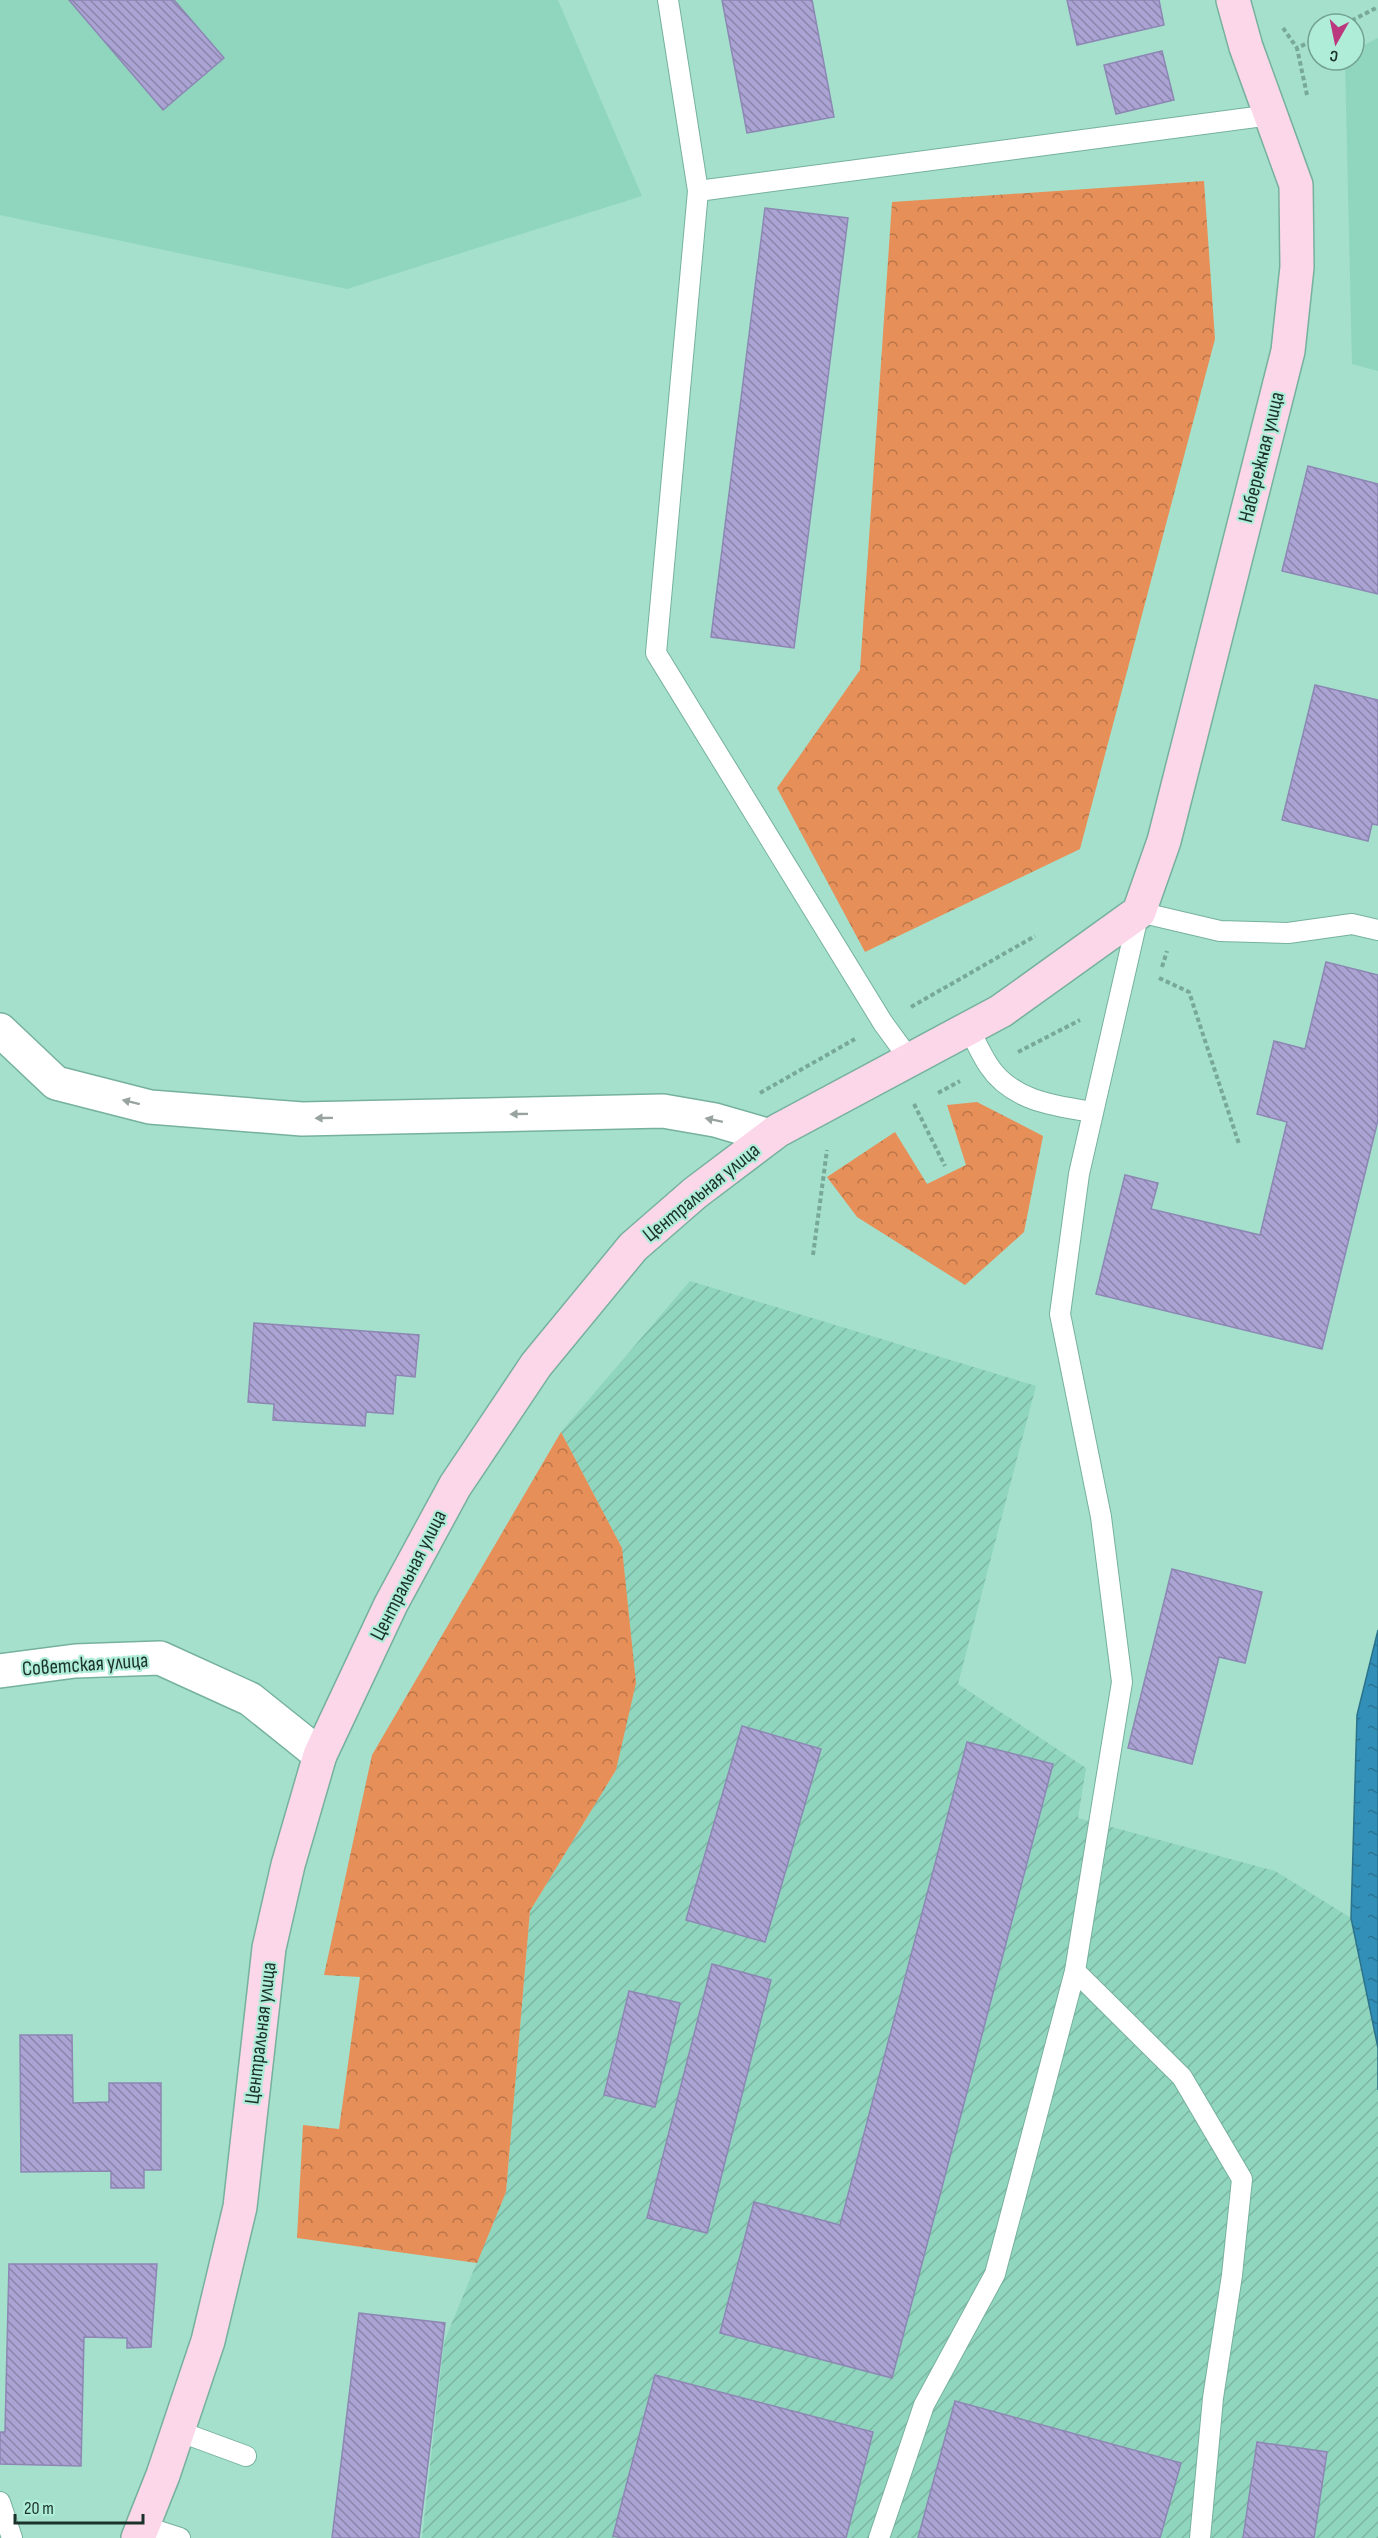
<svg xmlns="http://www.w3.org/2000/svg" width="1378" height="2538" font-family="'Sofia Sans Condensed',sans-serif">
<style>
.built{fill:#90d5be}
.industrial{fill:url(#industrial-furrows)}
.forest{fill:url(#forest-crowns)}
.water{fill:url(#water-ripples);stroke:#2b738d;stroke-width:1.5}
.building{fill:url(#building-back-hatch);stroke:#8d87b4;stroke-width:1.5}
.lines{fill:none;stroke-linecap:round;stroke-linejoin:round}
.lane-casing{stroke:#76b19d;stroke-width:22}
.street-casing{stroke:#76b19d;stroke-width:36}
.secondary-casing{stroke:#76b19d;stroke-width:36}
.path{stroke:#78a998;stroke-width:4;stroke-dasharray:4.5 3;stroke-linecap:butt}
.lane{stroke:#fff;stroke-width:20}
.street{stroke:#fff;stroke-width:33}
.secondary{stroke:#fcd6e9;stroke-width:33}
.oneway{fill:#98a39f}
.labels{text-anchor:middle;stroke-width:4.5;stroke-linejoin:round;paint-order:stroke}
.street-label{font-size:21px;fill:#1a322a;stroke:#b0edd8}
</style>
<defs>
<pattern id="industrial-furrows" width="10" height="10" patternUnits="userSpaceOnUse" patternTransform="scale(1.5)"><rect width="10" height="10" fill="#90d5be"/><path d="M-1 1l2-2M0 10L10 0M9 11l2-2" fill="none" stroke="#7cb7a3"/></pattern>
<pattern id="forest-crowns" width="20" height="18" patternUnits="userSpaceOnUse" patternTransform="scale(1.5)"><rect width="20" height="18" fill="#e78f58"/><path d="M2 6a3 3 0 1 1 6 0M12 15a3 3 0 1 1 6 0" fill="none" stroke="#ba7549"/></pattern>
<pattern id="water-ripples" width="26" height="14" patternUnits="userSpaceOnUse" patternTransform="scale(1.5)"><rect width="26" height="14" fill="#328fb7"/><path d="M2 4q2-2 4 0t4 0M15 11q2-2 4 0t4 0" fill="none" stroke="#2a7595"/></pattern>
<pattern id="building-back-hatch" width="6" height="6" patternUnits="userSpaceOnUse" patternTransform="scale(1.5)"><rect width="6" height="6" fill="#aaa3d3"/><path d="M-1 5l2 2M0 0l6 6M5-1l2 2" fill="none" stroke="#8a85ab"/></pattern>
</defs>
<rect width="100%" height="100%" fill="#a4e0cb"/>
<!-- built -->
<g class="built">
<polygon points="0,0 558,0 642,196 347,289 0,215"/>
<polygon points="1378,38 1378,371 1352,364 1345,60 1354,60 1354,50"/>
</g>
<!-- industrial -->
<polygon class="industrial" points="690,1281 1036,1386 958,1684 1086,1768 1078,1818 1275,1871 1351,1918 1378,2048 1378,2538 422,2538 444,2342 506,2192 530,1911 616,1770 622,1548 561,1432"/>
<!-- forest -->
<g class="forest">
<polygon points="1204,181 1215,339 1080,849 865,952 777,788 860,670 892,202"/>
<polygon points="977,1102 1043,1136 1024,1232 965,1285 857,1217 827,1177 895,1132 927,1184 966,1165 947,1105"/>
<polygon points="561,1432 622,1548 636,1683 616,1770 530,1911 506,2192 477,2263 297,2238 303,2125 339,2129 360,1977 324,1975 372,1755"/>
</g>
<!-- water -->
<polygon class="water" points="1378,1630 1378,2090 1378,2048 1351,1918 1357,1715"/>
<!-- building -->
<g class="building">
<polygon points="69,0 174,0 224,58 163,110"/>
<polygon points="722,0 812,0 834,117 747,133"/>
<polygon points="1067,0 1159,0 1164,25 1077,45"/>
<polygon points="1162,51 1174,100 1116,114 1104,65"/>
<polygon points="765,208 848,218 794,648 711,637"/>
<polygon points="1308,466 1378,484 1378,594 1282,571"/>
<polygon points="1315,685 1378,700 1378,825 1372,824 1368,841 1282,820"/>
<polygon points="1326,962 1378,975 1378,1120 1322,1349 1096,1294 1125,1175 1158,1183 1151,1209 1260,1235 1287,1122 1257,1114 1274,1041 1305,1049"/>
<polygon points="254,1323 419,1335 415,1377 396,1375 393,1414 366,1412 365,1426 273,1420 274,1404 248,1402"/>
<polygon points="1172,1569 1262,1592 1245,1663 1219,1657 1192,1764 1128,1748"/>
<polygon points="742,1726 821,1749 765,1942 686,1920"/>
<polygon points="967,1742 1053,1764 892,2378 720,2333 754,2202 840,2225"/>
<polygon points="712,1964 771,1980 707,2233 647,2218"/>
<polygon points="629,1991 680,2003 655,2107 604,2095"/>
<polygon points="20,2035 72,2035 73,2103 109,2102 109,2083 161,2083 161,2170 144,2170 144,2188 111,2188 111,2171 21,2172"/>
<polygon points="9,2264 157,2264 151,2347 127,2348 127,2338 84,2337 81,2466 0,2464 0,2432 5,2432"/>
<polygon points="359,2313 445,2323 419,2538 332,2538"/>
<polygon points="655,2375 873,2432 846,2538 621,2538 613,2536"/>
<polygon points="955,2401 1181,2463 1160,2538 918,2538"/>
<polygon points="1257,2442 1327,2452 1314,2538 1243,2538"/>
</g>
<g class="lines">
<defs>
<g id="lane">
<polyline points="668,0 698,191 656,653 883,1023 910,1060"/>
<polyline points="698,191 1271,115"/>
<path d="M969,1028C975,1041 981,1054 989,1066C1012,1101 1055,1106 1093,1112"/>
<polyline points="1075,1971 1182,2077 1242,2179 1232,2275 1213,2398 1200,2538"/>
<polyline points="178,2431 246,2456"/>
<polyline points="0,2502 12,2538"/>
<polyline points="143,2526 180,2538"/>
<polyline points="879,2538 924,2405 995,2274 1075,1971 1122,1682 1101,1517 1060,1314 1079,1174 1139,912 1220,931 1288,933 1352,924 1378,930"/>
</g>
<g id="street">
<polyline points="0,1030 56,1083 150,1107 302,1119 663,1111 715,1120 770,1136"/>
<polyline points="0,1671 75,1661 160,1658 250,1699 320,1755"/>
</g>
<polyline id="secondary" points="138,2538 163,2475 208,2341 240,2207 269,1948 288,1865 320,1755 391,1604 455,1486 536,1365 633,1247 695,1193 777,1131 1001,1011 1139,912 1164,841 1288,351 1297,267 1296,185 1246,47 1233,0"/>
</defs>
<!-- lane casing -->
<use href="#lane" class="lane-casing"/>
<!-- street casing -->
<use href="#street" class="street-casing"/>
<!-- secondary casing -->
<use href="#secondary" class="secondary-casing"/>
<!-- path -->
<g class="path">
<polyline points="1345,24 1378,7"/>
<polyline points="1283,28 1297,48"/>
<polyline points="1307,95 1297,48 1318,38"/>
<polyline points="1162,967 1167,951"/>
<polyline points="1159,978 1189,992 1239,1144"/>
<polyline points="911,1007 1035,936"/>
<polyline points="1018,1052 1080,1020"/>
<polyline points="760,1093 855,1039"/>
<polyline points="938,1093 960,1081"/>
<polyline points="914,1104 945,1166"/>
<polyline points="813,1255 827,1150"/>
</g>
<!-- lane -->
<use href="#lane" class="lane"/>
<!-- street -->
<use href="#street" class="street"/>
<!-- secondary -->
<use href="#secondary" class="secondary"/>
</g>
<!-- one-way arrows -->
<defs><path id="oneway-solid" d="M-6-.8H1V-3.2L6.5 0L1 3.2V.8H-6Z" transform="scale(1.5)"/></defs>
<g class="oneway">
<use href="#oneway-solid" transform="translate(131 1102) rotate(-166)"/>
<use href="#oneway-solid" transform="translate(519 1114) rotate(179)"/>
<use href="#oneway-solid" transform="translate(324 1118) rotate(179)"/>
<use href="#oneway-solid" transform="translate(714 1120) rotate(-168)"/>
</g>
<g class="labels">
<!-- street labels -->
<g class="street-label">
<text transform="translate(1261 457) rotate(-76)" y="7">Набережная улица</text>
<text transform="translate(701 1192) rotate(-39)" y="7">Центральная улица</text>
<text transform="translate(408 1575) rotate(-63)" y="7">Центральная улица</text>
<text transform="translate(85 1664) rotate(-4)" y="7">Советская улица</text>
<text transform="translate(260 2033) rotate(-83)" y="7">Центральная улица</text>
</g>
</g>
<!-- north arrow -->
<g transform="translate(1336 42) rotate(189)"><circle r="28" fill="#b0edd8" stroke="#74a292" stroke-width="1.5"/>
<path d="M0-4.5L10 22L0 15L-10 22Z" fill="#bb387f"/>
<text y="-9" font-size="16" font-weight="bold" text-anchor="middle" fill="#1a322a">С</text>
</g>
<!-- scale -->
<path d="M15 2514v9h128v-9" fill="none" stroke="#1a322a" stroke-width="3"/>
<text x="24" y="2514" font-size="18" fill="#1a322a" stroke="#b0edd8" stroke-width="4.5" paint-order="stroke">20 m</text>
</svg>
